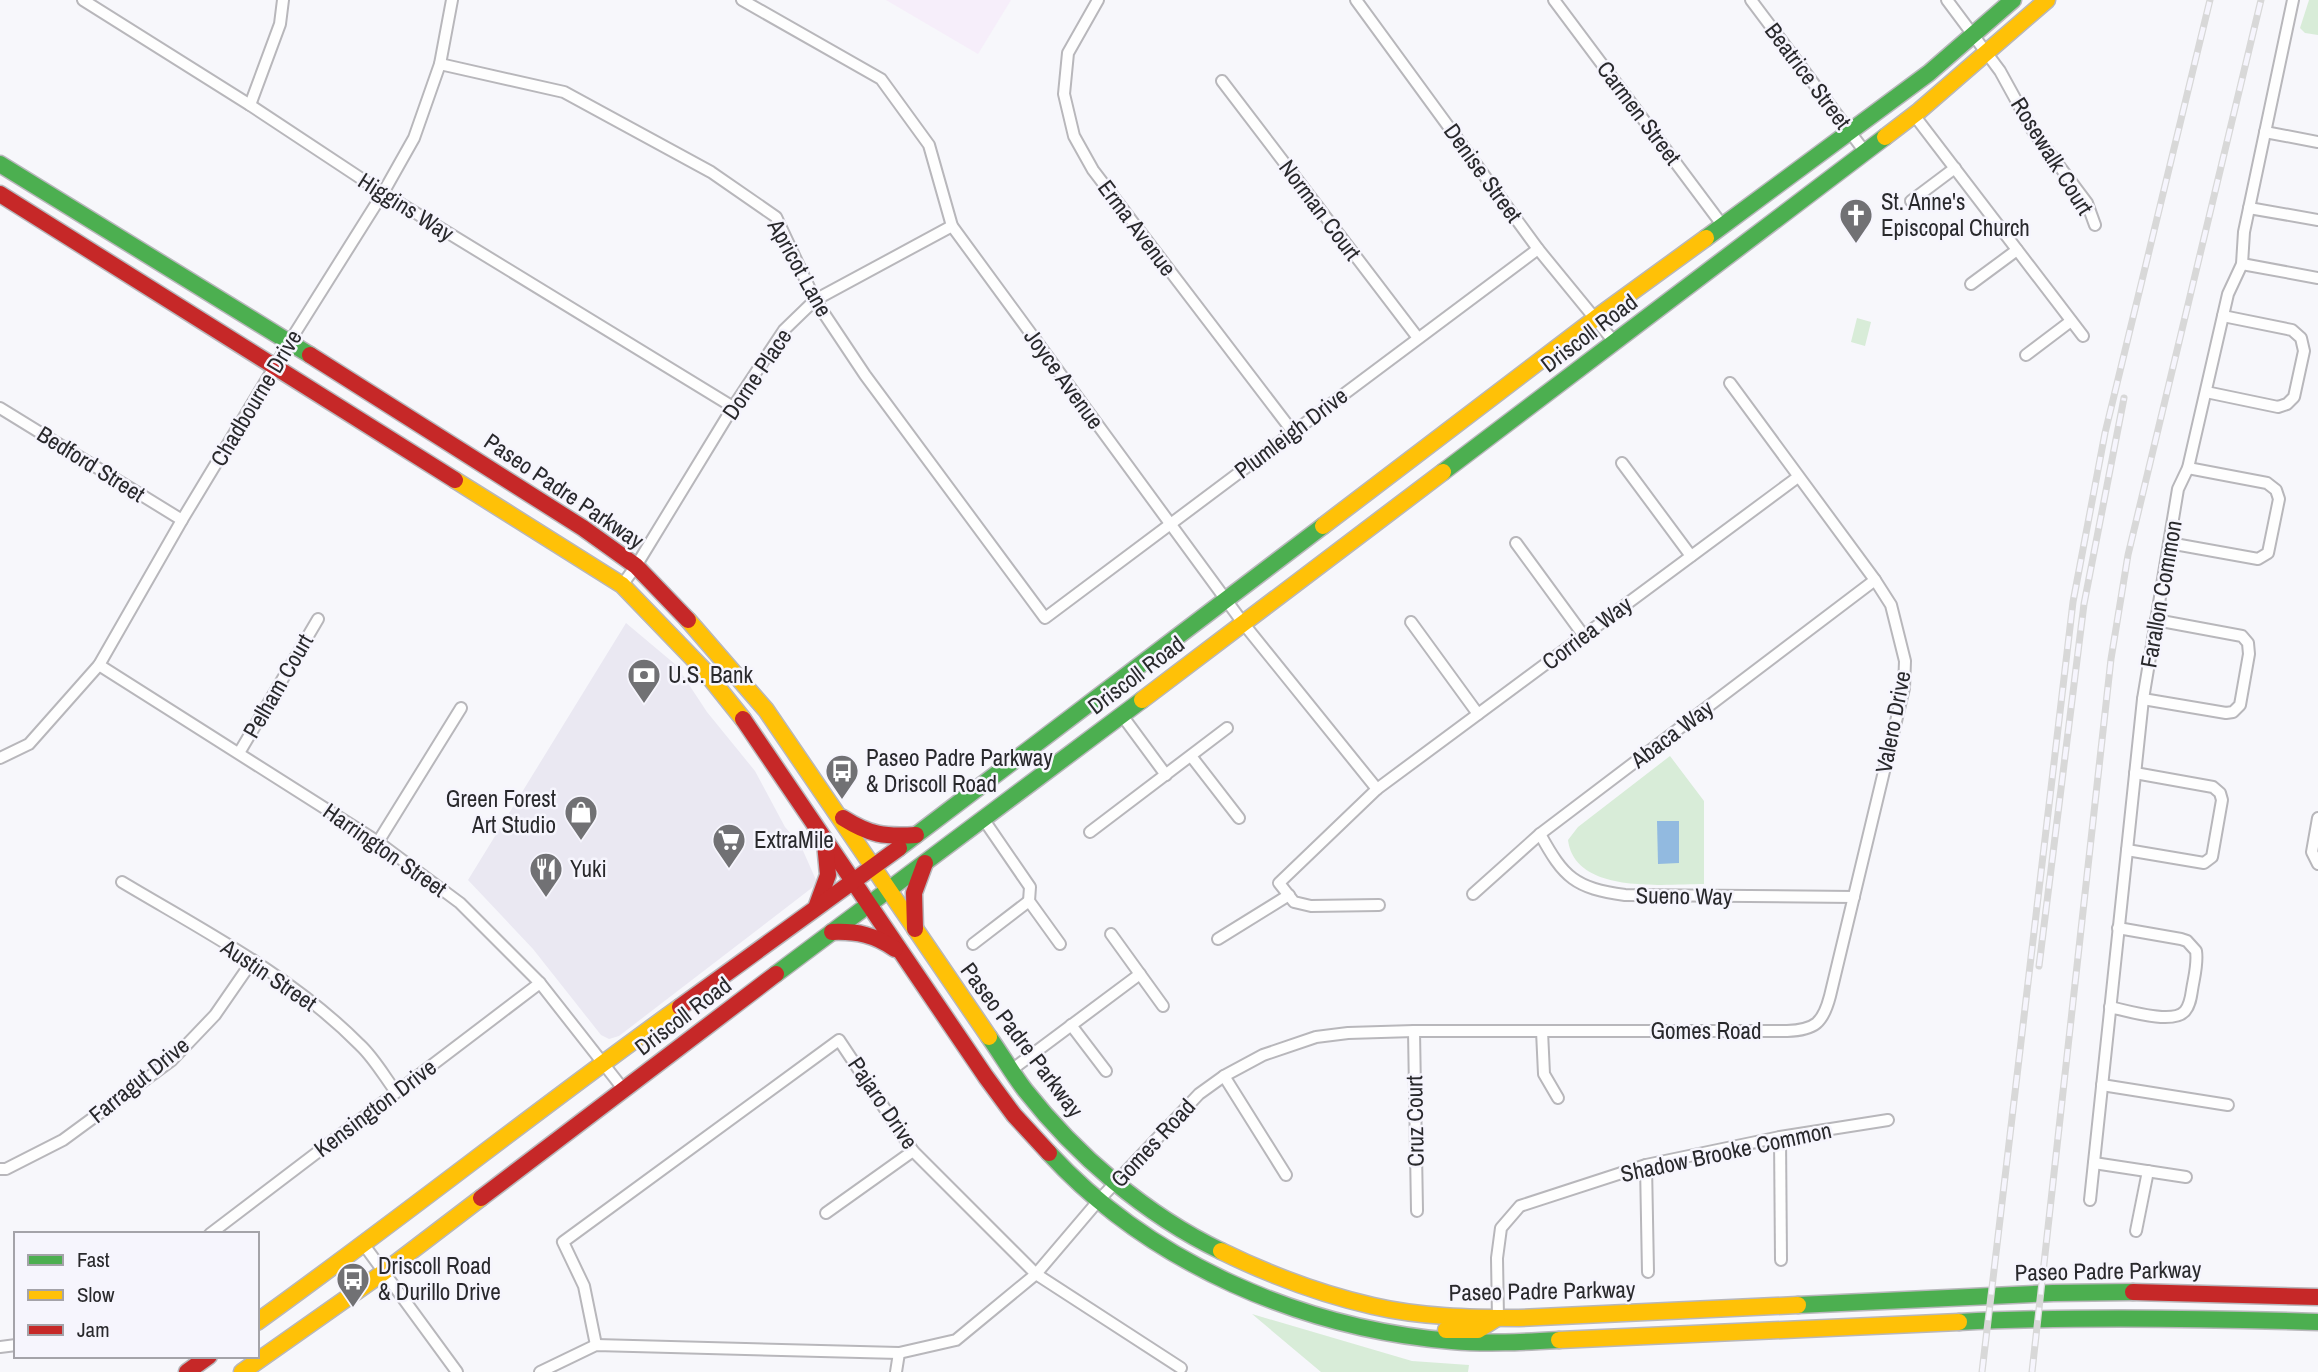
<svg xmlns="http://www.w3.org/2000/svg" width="2318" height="1372" font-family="'Archivo Narrow',sans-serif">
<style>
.built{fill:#eae8f2}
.education{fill:#f6eefa}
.green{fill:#d8ecd8}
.water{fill:#92bae0}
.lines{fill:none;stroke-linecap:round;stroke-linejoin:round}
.street-casing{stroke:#b8b7bb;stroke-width:14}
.fast-casing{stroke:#b8b7bb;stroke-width:19}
.slow-casing{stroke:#b8b7bb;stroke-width:19}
.jam-casing{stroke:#b8b7bb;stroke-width:19}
.street{stroke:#fefefe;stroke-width:10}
.fast{stroke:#4caf50;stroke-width:16}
.slow{stroke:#ffc107;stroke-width:16}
.jam{stroke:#c62828;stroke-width:16}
.rail-casing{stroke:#d8d8d8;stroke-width:7}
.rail{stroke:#f6f5fd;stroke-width:4.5;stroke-dasharray:13;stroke-linecap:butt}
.labels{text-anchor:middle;stroke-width:5;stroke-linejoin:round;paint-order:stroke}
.street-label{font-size:23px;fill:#29292c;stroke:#f6f5fd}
.poi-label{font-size:23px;fill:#29292c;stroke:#f6f5fd;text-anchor:start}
</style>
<rect width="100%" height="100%" fill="#f7f7fb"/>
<!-- built -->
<polygon class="built" points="626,623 676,665 707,712 755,771 785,827 800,844 816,880 813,887 619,1036 609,1039 601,1035 533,949 468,880"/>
<!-- education -->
<polygon class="education" points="886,0 1011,0 978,54"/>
<!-- green -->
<g class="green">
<polygon points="2309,0 2318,0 2318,35 2305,33 2300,28"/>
<polygon points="1857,318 1871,322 1865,346 1851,342"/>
<path d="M1670,756L1704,801V884C1665,884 1575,895 1568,840L1578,827Z"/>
<polygon points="1252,1314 1412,1361 1469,1365 1468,1372 1321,1372"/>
</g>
<!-- water -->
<polygon class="water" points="1657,821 1679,821 1679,863 1658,864"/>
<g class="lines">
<defs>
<g id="street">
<polyline points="83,0 250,105 383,193 733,407"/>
<polyline points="742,0 881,79 929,145 952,226 1243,623 1377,789"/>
<polyline points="1098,0 1068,53 1064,94 1074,136 1093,170 1293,432"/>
<polyline points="1356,0 1538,249 1615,343"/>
<polyline points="1554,0 1723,226"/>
<polyline points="1751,0 1865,152"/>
<polyline points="1947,0 2000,71 2033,131 2087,203 2095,225"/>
<polyline points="440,64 564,92 711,172 776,217 815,300 865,375 1045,618 1538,249"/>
<polyline points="1222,81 1418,338"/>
<polyline points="250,105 280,24 283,0"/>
<polyline points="1914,115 2083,336"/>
<polyline points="2265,132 2318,142"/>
<polyline points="1911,201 1955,168"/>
<polyline points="2249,208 2318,220"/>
<polyline points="2242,264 2318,278"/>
<polyline points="1971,284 2017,250"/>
<polyline points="2026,355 2071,321"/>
<polyline points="2206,392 2278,407 2287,404 2294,397 2304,351 2301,338 2292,330 2223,316"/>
<polyline points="0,408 182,520"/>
<polyline points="1622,463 1691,556"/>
<polyline points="1516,543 1584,636"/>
<polyline points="2169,543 2258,559 2268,553 2279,499 2276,490 2267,483 2188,468"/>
<polyline points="622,585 636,566 733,407 784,330 815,300 952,226"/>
<polyline points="1411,622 1478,714"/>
<polyline points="99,665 378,842 460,903 540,983 624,1090"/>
<polyline points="2143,699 2226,713 2233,712 2240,705 2249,654 2248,643 2242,636 2156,620"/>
<polyline points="1121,714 1166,775"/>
<polyline points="239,753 318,619"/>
<polyline points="1191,756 1239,818"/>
<polyline points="0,758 29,744 99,665 182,520 290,341 383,193 414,138 440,64 452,0"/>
<polyline points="2318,818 2312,852 2318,864"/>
<polyline points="984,820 1030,887 1029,901 1060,944"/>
<polyline points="1090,832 1227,728"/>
<path d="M1540,834C1564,878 1575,888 1625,895L1854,897"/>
<polyline points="378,842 461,708"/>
<polyline points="2127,850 2204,863 2212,857 2222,800 2220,793 2213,787 2135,773"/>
<path d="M122,882C204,931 292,976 360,1045C374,1058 384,1076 396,1092"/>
<polyline points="1473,894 1540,834 1875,580"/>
<polyline points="1379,905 1311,906 1294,902 1279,883 1377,789 1798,477"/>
<polyline points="1111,934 1163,1006"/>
<polyline points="1218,939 1289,895"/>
<polyline points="973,944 1029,901"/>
<path d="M2110,1007C2128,1011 2173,1025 2185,1011C2190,1005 2191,997 2192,990C2194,977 2198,964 2196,951L2187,941L2181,939L2118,928"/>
<polyline points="1071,1025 1106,1071"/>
<polyline points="1414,1031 1417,1211"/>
<polyline points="1542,1031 1544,1074 1558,1098"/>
<polyline points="1010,1071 1140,974"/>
<polyline points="1224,1076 1286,1175"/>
<polyline points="2102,1085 2228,1105"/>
<polyline points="1780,1137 1781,1260"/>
<polyline points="2094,1163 2186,1177"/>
<polyline points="1646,1165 1648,1272"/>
<polyline points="0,1169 6,1169 63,1140 172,1060 215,1015 253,960"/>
<polyline points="2090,1200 2143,699 2178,489 2188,468 2228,294 2242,264 2244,232 2293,0"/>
<polyline points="826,1213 913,1151"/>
<polyline points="2136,1231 2148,1171"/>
<polyline points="210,1234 540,983"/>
<polyline points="364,1245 457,1372"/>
<polyline points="1498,1318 1497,1258 1501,1228 1520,1206 1646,1165 1780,1137 1888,1120"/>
<polyline points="596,1345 584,1286 563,1242 839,1040 913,1151 1036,1274 1181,1368"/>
<polyline points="0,1347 16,1345"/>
<path d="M540,1372L596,1345L899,1353L956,1340L1036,1274L1099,1200L1199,1094L1224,1076L1263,1055L1316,1037L1348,1033L1414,1031H1787C1815,1030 1823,1023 1830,996L1904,688L1905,661L1891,605L1875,580L1730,383"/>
<polyline points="896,1372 899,1353"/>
</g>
<g id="fast">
<polyline points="0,164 310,355"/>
<polyline points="1706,238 1929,73 2013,0"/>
<polyline points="1443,472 1885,137"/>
<polyline points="899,848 1323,526"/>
<polyline points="776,974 1142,700"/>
<path d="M989,1037C1001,1054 1012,1073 1025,1090C1076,1155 1146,1215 1221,1251"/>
<path d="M1049,1153C1151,1264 1304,1329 1452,1341C1487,1344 1523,1342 1559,1340"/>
<polyline points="1798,1305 2053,1293 2133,1292"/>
<path d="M1959,1322C2079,1316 2198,1318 2318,1322"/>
</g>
<g id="slow">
<polyline points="1885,137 1919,111 2047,0"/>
<polyline points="455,480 622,585 703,669 743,719"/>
<polyline points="1323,526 1596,318 1706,238"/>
<polyline points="688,620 766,710 989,1037"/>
<polyline points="1142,700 1443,472"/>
<path d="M1221,1251C1270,1275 1320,1294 1373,1306C1420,1317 1471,1318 1519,1318L1798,1305"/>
<path d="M257,1322C400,1219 537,1110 680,1007"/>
<polyline points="1446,1330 1478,1330 1497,1318"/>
<polyline points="1559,1340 1959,1322"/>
<polyline points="242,1372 384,1272 481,1198"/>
</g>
<g id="jam">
<polyline points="0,194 455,480"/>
<polyline points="310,355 583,528 636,566 688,620"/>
<polyline points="743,719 986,1077 1014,1115 1049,1153"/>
<path d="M843,818C870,835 884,837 916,835"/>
<polyline points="817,905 828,875 825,843"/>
<polyline points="915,929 914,893 925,863"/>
<path d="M832,932C857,931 875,935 895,949"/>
<polyline points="680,1007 899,848"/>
<polyline points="481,1198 776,974"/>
<polyline points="2133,1292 2318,1297"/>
<polyline points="187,1372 209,1356"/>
</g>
</defs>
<!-- street casing -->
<use href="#street" class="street-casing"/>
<!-- fast casing -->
<use href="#fast" class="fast-casing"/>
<!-- slow casing -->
<use href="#slow" class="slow-casing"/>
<!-- jam casing -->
<use href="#jam" class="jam-casing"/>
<!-- street -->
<use href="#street" class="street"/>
<!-- fast -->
<use href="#fast" class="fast"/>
<!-- slow -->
<use href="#slow" class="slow"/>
<!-- jam -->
<use href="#jam" class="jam"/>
<defs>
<g id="rail">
<polyline points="2039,966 2084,604 2124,398"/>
<polyline points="1982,1372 2073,602 2105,433 2210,0"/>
<polyline points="2032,1372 2111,659 2128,555 2261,0"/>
</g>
</defs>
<!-- rail casing -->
<use href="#rail" class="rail-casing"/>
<!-- rail -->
<use href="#rail" class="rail"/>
</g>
<!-- icons -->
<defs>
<symbol id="church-pin" viewBox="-11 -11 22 30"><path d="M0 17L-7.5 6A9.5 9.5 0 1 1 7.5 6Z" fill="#717174" stroke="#f6f5fd"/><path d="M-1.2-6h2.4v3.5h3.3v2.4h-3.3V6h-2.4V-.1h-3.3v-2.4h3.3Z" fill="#fff"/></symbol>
<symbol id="bank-pin" viewBox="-11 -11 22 30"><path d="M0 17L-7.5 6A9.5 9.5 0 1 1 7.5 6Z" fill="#717174" stroke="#f6f5fd"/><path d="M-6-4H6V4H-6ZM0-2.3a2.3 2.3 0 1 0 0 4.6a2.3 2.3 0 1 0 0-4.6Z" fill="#fff"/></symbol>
<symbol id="bus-pin" viewBox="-11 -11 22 30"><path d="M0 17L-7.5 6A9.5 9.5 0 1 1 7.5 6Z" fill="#717174" stroke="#f6f5fd"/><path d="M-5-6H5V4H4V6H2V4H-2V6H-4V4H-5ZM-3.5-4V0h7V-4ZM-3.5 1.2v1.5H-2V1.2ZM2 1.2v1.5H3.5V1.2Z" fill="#fff"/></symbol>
<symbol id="shop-pin" viewBox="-11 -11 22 30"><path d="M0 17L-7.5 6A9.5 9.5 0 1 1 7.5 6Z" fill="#717174" stroke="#f6f5fd"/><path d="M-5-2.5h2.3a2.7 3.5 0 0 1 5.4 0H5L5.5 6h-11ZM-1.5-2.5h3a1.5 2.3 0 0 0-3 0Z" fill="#fff"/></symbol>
<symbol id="supermarket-pin" viewBox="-11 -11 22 30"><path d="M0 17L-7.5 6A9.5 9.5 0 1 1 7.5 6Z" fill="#717174" stroke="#f6f5fd"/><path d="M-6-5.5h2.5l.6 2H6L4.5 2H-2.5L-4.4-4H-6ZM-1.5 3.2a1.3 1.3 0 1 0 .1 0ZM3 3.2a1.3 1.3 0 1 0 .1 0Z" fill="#fff"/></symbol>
<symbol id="restaurant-pin" viewBox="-11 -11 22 30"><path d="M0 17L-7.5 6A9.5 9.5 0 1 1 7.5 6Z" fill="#717174" stroke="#f6f5fd"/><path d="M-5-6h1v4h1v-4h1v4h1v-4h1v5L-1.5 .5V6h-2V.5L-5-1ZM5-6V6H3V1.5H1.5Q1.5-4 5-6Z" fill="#fff"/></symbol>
</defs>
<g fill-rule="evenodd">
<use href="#church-pin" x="1837" y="196" width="38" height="52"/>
<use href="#bank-pin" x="625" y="656" width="38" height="52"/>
<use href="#bus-pin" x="823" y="752" width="38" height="52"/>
<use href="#shop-pin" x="562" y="793" width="38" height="52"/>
<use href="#supermarket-pin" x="710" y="821" width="38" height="52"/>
<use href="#restaurant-pin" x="527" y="850" width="38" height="52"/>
<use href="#bus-pin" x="334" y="1260" width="38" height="52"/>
</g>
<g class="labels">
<!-- street labels -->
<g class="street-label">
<text transform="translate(1808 76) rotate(53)" y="8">Beatrice Street</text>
<text transform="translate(1639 113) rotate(53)" y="8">Carmen Street</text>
<text transform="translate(2052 156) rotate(58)" y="8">Rosewalk Court</text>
<text transform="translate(1483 173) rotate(54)" y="8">Denise Street</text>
<text transform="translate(406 207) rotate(32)" y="8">Higgins Way</text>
<text transform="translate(1320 210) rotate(53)" y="8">Norman Court</text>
<text transform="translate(1137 228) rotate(53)" y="8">Erma Avenue</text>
<text transform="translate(800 268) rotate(61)" y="8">Apricot Lane</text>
<text transform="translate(1589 333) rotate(-37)" y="8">Driscoll Road</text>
<text transform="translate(757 374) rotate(-56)" y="8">Dorne Place</text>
<text transform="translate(1064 379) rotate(54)" y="8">Joyce Avenue</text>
<text transform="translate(256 398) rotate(-59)" y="8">Chadbourne Drive</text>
<text transform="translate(1291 433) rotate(-37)" y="8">Plumleigh Drive</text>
<text transform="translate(91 464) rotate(32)" y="8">Bedford Street</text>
<text transform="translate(564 491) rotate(34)" y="8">Paseo Padre Parkway</text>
<text transform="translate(2161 594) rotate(-80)" y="8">Farallon Common</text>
<text transform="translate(1587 633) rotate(-37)" y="8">Corriea Way</text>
<text transform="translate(1136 675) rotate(-37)" y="8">Driscoll Road</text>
<text transform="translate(278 686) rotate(-60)" y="8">Pelham Court</text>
<text transform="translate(1893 722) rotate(-79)" y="8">Valero Drive</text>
<text transform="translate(1672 734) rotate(-37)" y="8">Abaca Way</text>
<text transform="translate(385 850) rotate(35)" y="8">Harrington Street</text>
<text transform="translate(1684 896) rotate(1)" y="8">Sueno Way</text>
<text transform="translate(269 975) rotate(34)" y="8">Austin Street</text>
<text transform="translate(683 1016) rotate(-37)" y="8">Driscoll Road</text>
<text x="1706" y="1039">Gomes Road</text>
<text transform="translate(1022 1040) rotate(53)" y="8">Paseo Padre Parkway</text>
<text transform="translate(139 1080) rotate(-39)" y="8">Farragut Drive</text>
<text transform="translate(883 1103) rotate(56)" y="8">Pajaro Drive</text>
<text transform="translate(375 1108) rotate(-37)" y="8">Kensington Drive</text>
<text transform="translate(1415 1121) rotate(-91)" y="8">Cruz Court</text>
<text transform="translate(1153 1143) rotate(-47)" y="8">Gomes Road</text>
<text transform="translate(1726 1152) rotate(-12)" y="8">Shadow Brooke Common</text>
<text transform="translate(2108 1271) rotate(-1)" y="8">Paseo Padre Parkway</text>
<text transform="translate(1542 1291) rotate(-1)" y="8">Paseo Padre Parkway</text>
</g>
<!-- poi labels -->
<g class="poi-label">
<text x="1881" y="210">St. Anne's<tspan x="1881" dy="26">Episcopal Church</tspan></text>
<text x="668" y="683">U.S. Bank</text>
<text x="866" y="766">Paseo Padre Parkway<tspan x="866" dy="26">&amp; Driscoll Road</tspan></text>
<text x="556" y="807" text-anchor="end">Green Forest<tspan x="556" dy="26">Art Studio</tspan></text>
<text x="754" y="848">ExtraMile</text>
<text x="570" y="877">Yuki</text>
<text x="378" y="1274">Driscoll Road<tspan x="378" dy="26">&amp; Durillo Drive</tspan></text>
</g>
</g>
<!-- legend -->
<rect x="14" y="1232" width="245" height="126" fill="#f6f5fd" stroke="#a4a3a9" stroke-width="2"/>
<rect x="28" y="1255" width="35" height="10" fill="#4caf50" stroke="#a4a3a9" stroke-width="2"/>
<text x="77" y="1267" font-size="21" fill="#29292c">Fast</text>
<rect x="28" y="1290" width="35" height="10" fill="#ffc107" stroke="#a4a3a9" stroke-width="2"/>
<text x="77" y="1302" font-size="21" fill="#29292c">Slow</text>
<rect x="28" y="1325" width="35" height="10" fill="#c62828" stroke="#a4a3a9" stroke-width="2"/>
<text x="77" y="1337" font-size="21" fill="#29292c">Jam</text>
</svg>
